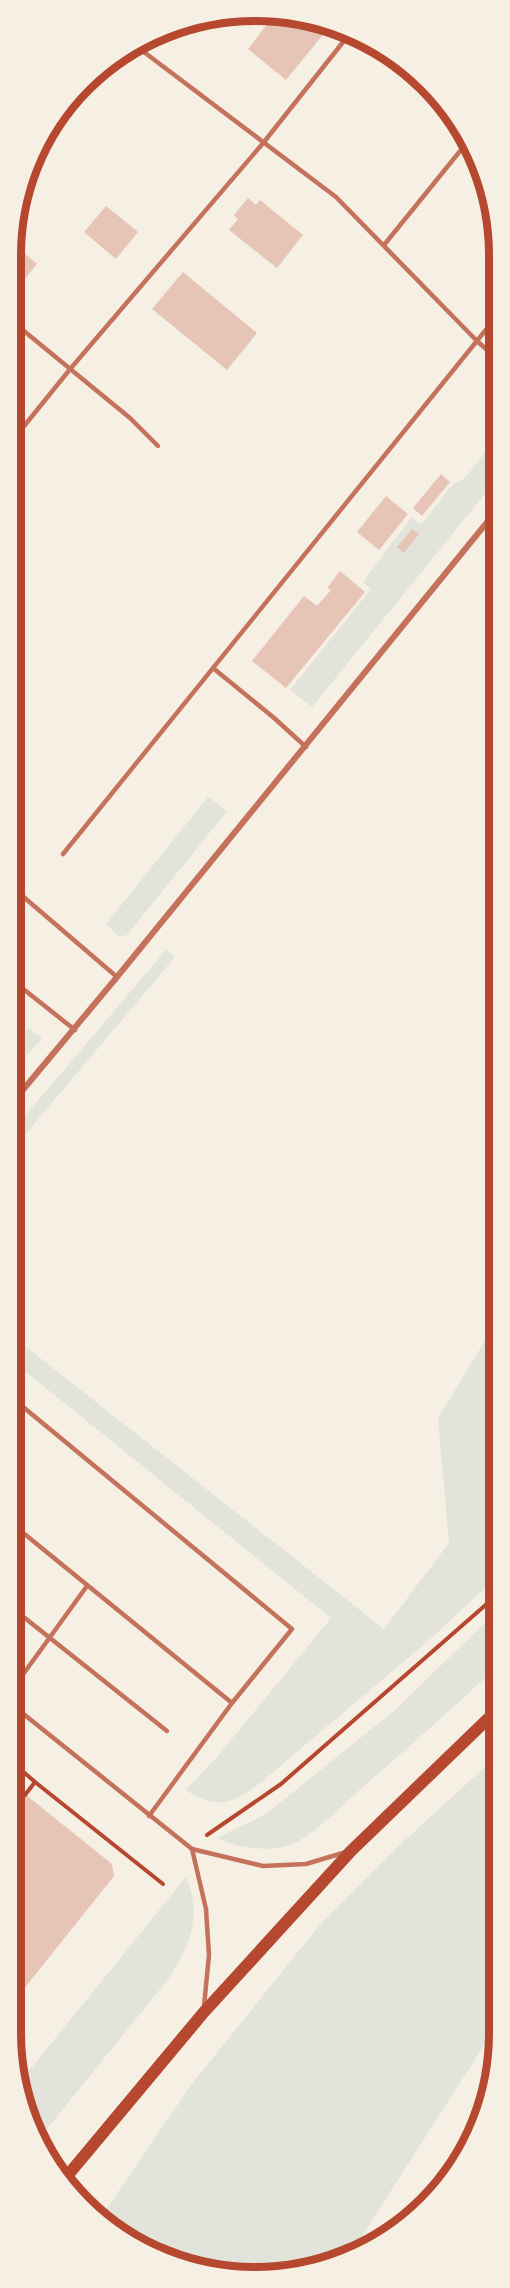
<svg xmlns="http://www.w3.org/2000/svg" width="510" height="2288" font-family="'DejaVu Sans',sans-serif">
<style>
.green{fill:#e2e4dc}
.building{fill:#e6c5b7}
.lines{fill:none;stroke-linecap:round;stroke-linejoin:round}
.path{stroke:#b5482f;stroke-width:4}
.service{stroke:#c5725c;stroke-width:4.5}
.minor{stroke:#c5725c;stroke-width:6}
.secondary{stroke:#b5482f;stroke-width:12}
.rim{fill:none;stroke:#b5482f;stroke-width:8}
</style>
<rect width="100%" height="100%" fill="#f6efe4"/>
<!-- green -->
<g class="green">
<polygon points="497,438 497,479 312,707 290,690 371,589 363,582 412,517 421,525 453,484 464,479"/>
<polygon points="208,797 227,811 127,935 119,937 106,924"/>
<polygon points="166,950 175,957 12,1150 12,1131"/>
<polygon points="28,1028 42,1038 12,1073 12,1042 15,1044"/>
<path d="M497,1321V1577L428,1641L259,1784C232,1804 216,1810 186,1790L217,1757L331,1618L11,1360V1335L384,1629L449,1543L438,1418Z"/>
<path d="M497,1611V1667C454,1707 409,1747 364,1786C345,1803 315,1834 293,1844C269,1853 239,1848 217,1838L266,1814L395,1710Z"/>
<polygon points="497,1756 497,2025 364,2233 343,2260 333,2265 239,2277 147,2252 101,2217 191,2085 318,1927 404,1841"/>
<path d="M186,1877C202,1917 191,1943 169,1978L38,2140L29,2126L20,2082Z"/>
</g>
<!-- building -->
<g class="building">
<polygon points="276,13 287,13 330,26 286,80 248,49"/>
<polygon points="248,198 256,205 260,200 303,235 277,268 229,230 238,219 234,215"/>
<polygon points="106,206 138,232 116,259 84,232"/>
<polygon points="15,245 37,264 13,293 13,248"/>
<polygon points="183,272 257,333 227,370 152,309"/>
<polygon points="12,384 23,393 12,406"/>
<polygon points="497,399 497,417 496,418 488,412"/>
<polygon points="441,474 450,482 422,516 413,508"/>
<polygon points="386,496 408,514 379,550 357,532"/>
<polygon points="412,529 419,534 404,553 397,547"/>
<polygon points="340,571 365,592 286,688 252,661 304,596 317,606 331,590 327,588"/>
<polygon points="11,1783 112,1864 114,1876 11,2005"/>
</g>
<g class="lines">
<!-- path -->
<g class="path">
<polyline points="11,1761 35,1782"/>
<polyline points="25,1795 35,1782 163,1884"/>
<polyline points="207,1835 281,1784 497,1595"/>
</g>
<!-- service -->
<g class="service">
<polyline points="136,46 336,197 477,341 497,359"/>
<polyline points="40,142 93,76"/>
<polyline points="384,245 469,140"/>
<polyline points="13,322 130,418 158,446"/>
<polyline points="12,441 71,368 264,142 351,32"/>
<polyline points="213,668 273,717 306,747"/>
<polyline points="63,854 497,316"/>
<polyline points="12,887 117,977"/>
<polyline points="12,980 75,1030"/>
<polyline points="11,1397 292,1629 232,1703"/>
<polyline points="11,1523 232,1703 149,1816"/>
<polyline points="11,1607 167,1731"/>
<polyline points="11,1691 87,1586"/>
<polyline points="11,1704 192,1849 263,1866 306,1864 346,1852"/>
<polyline points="192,1849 206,1909 209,1955 204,2006"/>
</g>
<!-- minor -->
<polyline class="minor" points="12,1103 117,977 497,510"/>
<!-- secondary -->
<g class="secondary">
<polyline points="63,2181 204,2012 351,1851 497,1710"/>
<polyline points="417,2212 464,2147 478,2123"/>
</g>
</g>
<!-- crop -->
<path d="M0 0H510V2288H0ZM255 21H255A234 234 0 0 1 489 255V2033A234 234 0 0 1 255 2267H255A234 234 0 0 1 21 2033V255A234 234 0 0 1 255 21Z" fill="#f6efe4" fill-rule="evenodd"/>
<path class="rim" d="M255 21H255A234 234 0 0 1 489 255V2033A234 234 0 0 1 255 2267H255A234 234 0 0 1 21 2033V255A234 234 0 0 1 255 21Z"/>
</svg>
